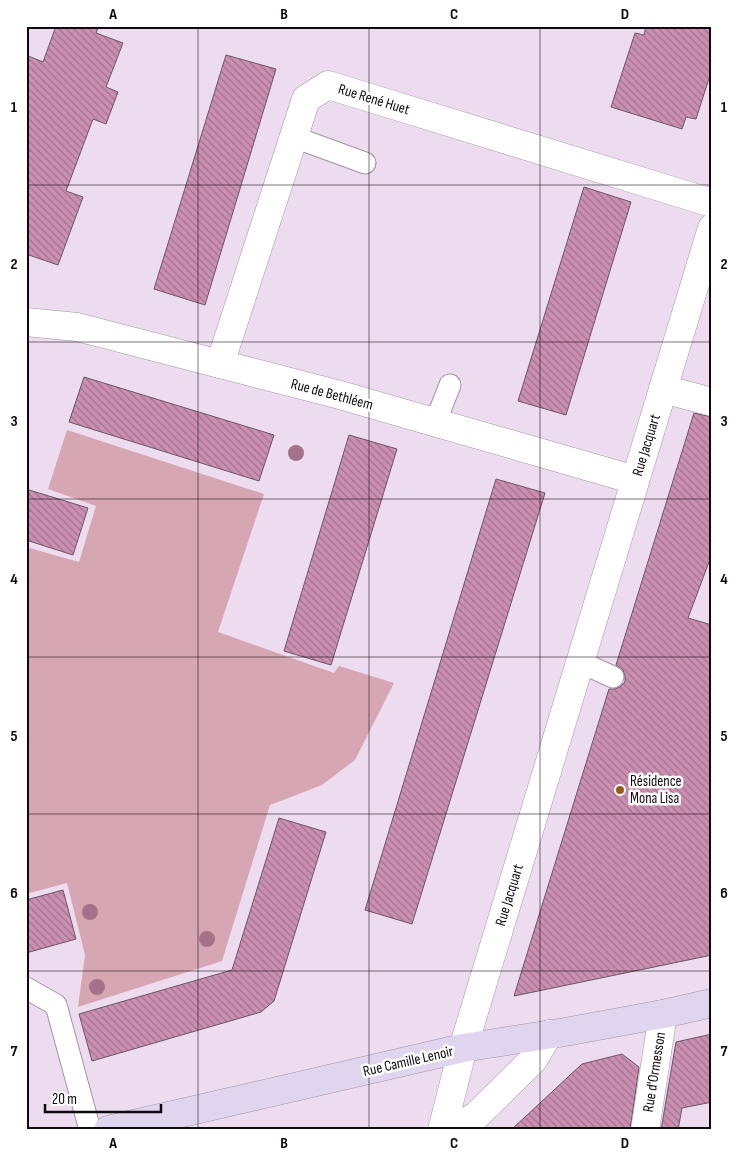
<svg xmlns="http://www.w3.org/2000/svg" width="738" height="1156" font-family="'Sofia Sans Condensed',sans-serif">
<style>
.green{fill:#d6a7b2}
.building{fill:url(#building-back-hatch);stroke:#6b5762}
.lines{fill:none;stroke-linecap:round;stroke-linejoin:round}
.lane-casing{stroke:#a494a6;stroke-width:23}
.street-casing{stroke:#a494a6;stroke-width:29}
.secondary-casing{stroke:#a494a6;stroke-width:29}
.lane{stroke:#fff;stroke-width:21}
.street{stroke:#fff;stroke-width:28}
.secondary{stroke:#e0d5ee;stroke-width:28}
.tree{fill:#a6728b}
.grid{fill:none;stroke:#100a10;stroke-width:1;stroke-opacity:0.55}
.poi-dot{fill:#95591a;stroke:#fff;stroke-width:2}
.labels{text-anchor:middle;stroke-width:5;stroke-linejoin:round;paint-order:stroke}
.street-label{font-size:15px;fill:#100a10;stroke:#fff}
.poi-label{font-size:15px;fill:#100a10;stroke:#fff;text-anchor:start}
.neatline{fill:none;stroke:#100a10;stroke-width:2}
.grid-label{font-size:16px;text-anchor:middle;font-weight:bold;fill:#100a10}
</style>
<defs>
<pattern id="building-back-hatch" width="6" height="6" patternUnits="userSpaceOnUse" patternTransform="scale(1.25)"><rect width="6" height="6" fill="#cb8fb2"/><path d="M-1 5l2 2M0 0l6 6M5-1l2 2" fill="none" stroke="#a3738f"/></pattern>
</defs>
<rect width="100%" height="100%" fill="#eddcef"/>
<!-- green -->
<polygon class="green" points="67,430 264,494 218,632 334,673 339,666 394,683 355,760 322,785 270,805 222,961 78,1007 85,955 67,883 26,894 26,547 79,562 96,506 48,489"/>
<!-- building -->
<g class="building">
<polygon points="56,26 99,26 96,33 123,43 106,87 118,92 106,124 93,119 66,191 83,197 58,265 26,254 26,55 43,62"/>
<polygon points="646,26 712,26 712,69 696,119 686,117 682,129 611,107 635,33 644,35"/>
<polygon points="226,55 276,69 205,305 154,289"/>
<polygon points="584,187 631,202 566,415 518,401"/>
<polygon points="84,377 274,435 259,481 69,422"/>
<polygon points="694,413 712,417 712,554 688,618 712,625 712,955 514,996 609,689 615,689 620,687 625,682 625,676 623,670 616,665"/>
<polygon points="349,435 397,449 331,665 284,651"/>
<polygon points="496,479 545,493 412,924 365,910"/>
<polygon points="26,489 88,508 73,555 26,540"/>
<polygon points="279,818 326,832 274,1001 261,1012 92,1061 79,1014 232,970"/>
<polygon points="63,890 76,939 26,953 26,900"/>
<polygon points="712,1034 712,1102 682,1108 678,1130 661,1130 676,1042"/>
<polygon points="622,1054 639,1067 630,1130 511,1130 582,1064"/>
</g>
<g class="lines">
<defs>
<g id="lane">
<polyline points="294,137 365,163"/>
<polyline points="435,423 450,385"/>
<polyline points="580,662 613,677"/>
<polyline points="26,988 56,1005 90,1130"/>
</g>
<g id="street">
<polyline points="26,322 77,327 220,364 340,395 635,480"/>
<polyline points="220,364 306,99 328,85 712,203"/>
<polyline points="663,389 712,402"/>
<polyline points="442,1130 463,1048 712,228"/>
<polyline points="450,1130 476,1116 533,1060 549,1034"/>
<polyline points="645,1130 663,1014"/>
</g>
<polyline id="secondary" points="108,1130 463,1048 565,1032 663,1014 712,1003"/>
</defs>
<!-- lane casing -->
<use href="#lane" class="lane-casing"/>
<!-- street casing -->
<use href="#street" class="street-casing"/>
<!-- secondary casing -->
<use href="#secondary" class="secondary-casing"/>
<!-- lane -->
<use href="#lane" class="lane"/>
<!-- street -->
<use href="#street" class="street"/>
<!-- secondary -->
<use href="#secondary" class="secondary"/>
</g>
<!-- trees -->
<g class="tree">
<circle cx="296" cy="453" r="8"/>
<circle cx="90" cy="912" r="8"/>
<circle cx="207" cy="939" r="8"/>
<circle cx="97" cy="987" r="8"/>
</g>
<!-- grid -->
<path class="grid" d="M198,26V1130M369,26V1130M540,26V1130M26,185H712M26,342H712M26,499H712M26,657H712M26,814H712M26,971H712"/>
<!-- markers -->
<circle class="poi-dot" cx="620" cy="790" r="5"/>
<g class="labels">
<!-- street labels -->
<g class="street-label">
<text transform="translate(374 99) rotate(17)" y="5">Rue René Huet</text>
<text transform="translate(332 394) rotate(15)" y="5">Rue de Bethléem</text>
<text transform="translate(646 445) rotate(-73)" y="5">Rue Jacquart</text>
<text transform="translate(509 895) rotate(-73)" y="5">Rue Jacquart</text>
<text transform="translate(408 1061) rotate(-13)" y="5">Rue Camille Lenoir</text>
<text transform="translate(654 1072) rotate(-81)" y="5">Rue d'Ormesson</text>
</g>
<!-- poi labels -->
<g class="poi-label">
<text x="630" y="786">Résidence<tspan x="630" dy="17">Mona Lisa</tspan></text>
</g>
</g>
<!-- border -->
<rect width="738" height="1156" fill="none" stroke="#ffffff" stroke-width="55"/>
<!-- scale -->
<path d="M45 1104v8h116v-8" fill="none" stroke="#100a10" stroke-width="2.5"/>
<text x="52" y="1104" font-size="15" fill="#100a10" stroke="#ffffff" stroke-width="4" paint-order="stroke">20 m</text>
<rect x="28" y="28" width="682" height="1100" class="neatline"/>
<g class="grid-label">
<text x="113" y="19">A</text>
<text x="284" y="19">B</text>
<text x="454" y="19">C</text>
<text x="625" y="19">D</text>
<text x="14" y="112">1</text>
<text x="724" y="112">1</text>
<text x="14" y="269">2</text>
<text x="724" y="269">2</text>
<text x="14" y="426">3</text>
<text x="724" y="426">3</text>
<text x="14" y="584">4</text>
<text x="724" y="584">4</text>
<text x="14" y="741">5</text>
<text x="724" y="741">5</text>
<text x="14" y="898">6</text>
<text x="724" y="898">6</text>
<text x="14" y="1056">7</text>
<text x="724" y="1056">7</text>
<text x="113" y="1148">A</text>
<text x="284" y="1148">B</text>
<text x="454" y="1148">C</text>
<text x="625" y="1148">D</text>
</g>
</svg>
